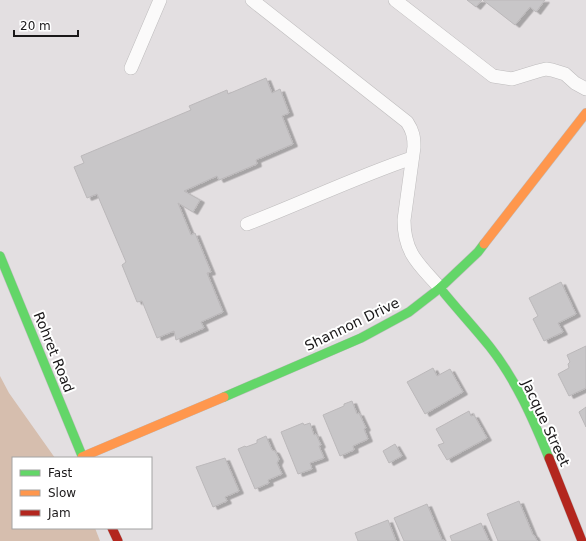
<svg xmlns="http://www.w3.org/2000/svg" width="586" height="541" font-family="'DejaVu Sans',sans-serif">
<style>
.green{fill:#d6beae}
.building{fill:#c8c6c8;stroke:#bbb8ba;filter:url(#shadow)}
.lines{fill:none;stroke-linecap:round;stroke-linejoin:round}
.lane-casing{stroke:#bebcbd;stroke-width:14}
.fast-casing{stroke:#bebcbd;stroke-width:10}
.slow-casing{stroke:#bebcbd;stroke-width:10}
.jam-casing{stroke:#bebcbd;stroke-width:10}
.lane{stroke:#fbfafa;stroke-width:13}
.fast{stroke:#63d668;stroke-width:9}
.slow{stroke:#ff974d;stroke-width:9}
.jam{stroke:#b3261e;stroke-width:9}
.labels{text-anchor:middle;stroke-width:4;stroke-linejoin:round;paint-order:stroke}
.street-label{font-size:14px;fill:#1a1819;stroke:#fff}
</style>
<defs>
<filter id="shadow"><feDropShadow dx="4.5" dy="2.5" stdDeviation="0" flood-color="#0004"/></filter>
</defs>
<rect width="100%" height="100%" fill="#e3dfe1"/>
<!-- green -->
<polygon class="green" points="0,376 9,393 55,458 13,458 13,528 95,528 100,541 0,541"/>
<!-- building -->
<g class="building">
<polygon points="467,0 482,0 476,7"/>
<polygon points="483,0 545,0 536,12 530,7 515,25"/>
<polygon points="266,78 272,93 280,89 289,113 282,116 293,144 256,160 257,164 219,180 217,176 184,191 200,200 193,212 178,203 191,235 195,233 211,272 207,273 223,312 201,322 204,328 176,340 174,331 157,338 142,301 137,302 122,265 126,262 97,194 87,198 74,167 84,163 81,156 191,110 189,106 227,90 228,94"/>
<polygon points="561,282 576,314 558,323 563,332 544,341 533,319 538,316 529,298"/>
<polygon points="586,346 586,388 569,396 558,374 569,368 568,364 570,362 567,355"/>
<polygon points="433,368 437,376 450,369 463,392 425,414 407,382"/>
<polygon points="352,401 357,414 359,413 366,428 364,429 368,439 353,446 354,450 340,456 323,415 344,406 344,404"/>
<polygon points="586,407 586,427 579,412"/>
<polygon points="469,411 471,416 474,415 487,438 447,460 438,445 444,443 436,429"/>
<polygon points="303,423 304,425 310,423 314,435 316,434 321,445 319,446 324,458 310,463 312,469 298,474 281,432"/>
<polygon points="266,436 272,450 275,451 279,459 277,463 282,474 268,480 269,483 255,489 238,449 245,446 246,447 257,443 257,440"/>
<polygon points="395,444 402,456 389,463 383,451"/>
<polygon points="225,458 239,491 225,497 227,501 213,507 196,467"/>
<polygon points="519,501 533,535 534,535 537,541 498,541 487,514"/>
<polygon points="427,504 442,540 443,539 444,541 404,541 394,518"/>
<polygon points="388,520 396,541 358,541 355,533"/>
<polygon points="481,523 489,541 452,541 450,536"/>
</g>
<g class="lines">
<defs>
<g id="lane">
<path d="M252,0L407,122C413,131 414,137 414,147L404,220C404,254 420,265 440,288"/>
<polyline points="395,0 493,76 512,79 538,71 546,69 552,70 565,74 575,83 586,89"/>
<polyline points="131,68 160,0"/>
<path d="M247,224C302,203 356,177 412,158"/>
</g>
<g id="fast">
<polyline points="0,256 83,458"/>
<path d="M440,288C456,308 474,327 490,347C516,380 533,419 549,458"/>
<polyline points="224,397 361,338 409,312 440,288 478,252 484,244"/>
</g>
<g id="slow">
<polyline points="484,244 586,113"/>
<polyline points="82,457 224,397"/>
</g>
<g id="jam">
<polyline points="549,458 582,541"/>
<polyline points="112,528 118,541"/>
</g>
</defs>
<!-- lane casing -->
<use href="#lane" class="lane-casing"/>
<!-- fast casing -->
<use href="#fast" class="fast-casing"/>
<!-- slow casing -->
<use href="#slow" class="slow-casing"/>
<!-- jam casing -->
<use href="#jam" class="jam-casing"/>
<!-- lane -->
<use href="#lane" class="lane"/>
<!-- fast -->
<use href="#fast" class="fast"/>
<!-- slow -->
<use href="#slow" class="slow"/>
<!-- jam -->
<use href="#jam" class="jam"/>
</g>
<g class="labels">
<!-- street labels -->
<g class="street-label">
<text transform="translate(352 324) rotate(-26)" y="5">Shannon Drive</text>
<text transform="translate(54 352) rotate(68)" y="5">Rohret Road</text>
<text transform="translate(546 423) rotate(65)" y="5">Jacque Street</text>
</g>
</g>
<!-- legend -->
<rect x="12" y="457" width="140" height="72" fill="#ffffff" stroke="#a3a3a3"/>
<rect x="20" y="470" width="20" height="6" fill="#63d668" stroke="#a3a3a3"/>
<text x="48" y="477" font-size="12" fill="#1a1819">Fast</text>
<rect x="20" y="490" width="20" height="6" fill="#ff974d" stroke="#a3a3a3"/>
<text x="48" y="497" font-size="12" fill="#1a1819">Slow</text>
<rect x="20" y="510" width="20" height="6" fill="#b3261e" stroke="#a3a3a3"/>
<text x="48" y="517" font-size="12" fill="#1a1819">Jam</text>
<!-- scale -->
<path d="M14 30v6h64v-6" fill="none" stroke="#1a1819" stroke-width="2"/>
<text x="20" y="30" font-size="12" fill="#1a1819" stroke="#ffffff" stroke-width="3" paint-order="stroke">20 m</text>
</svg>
